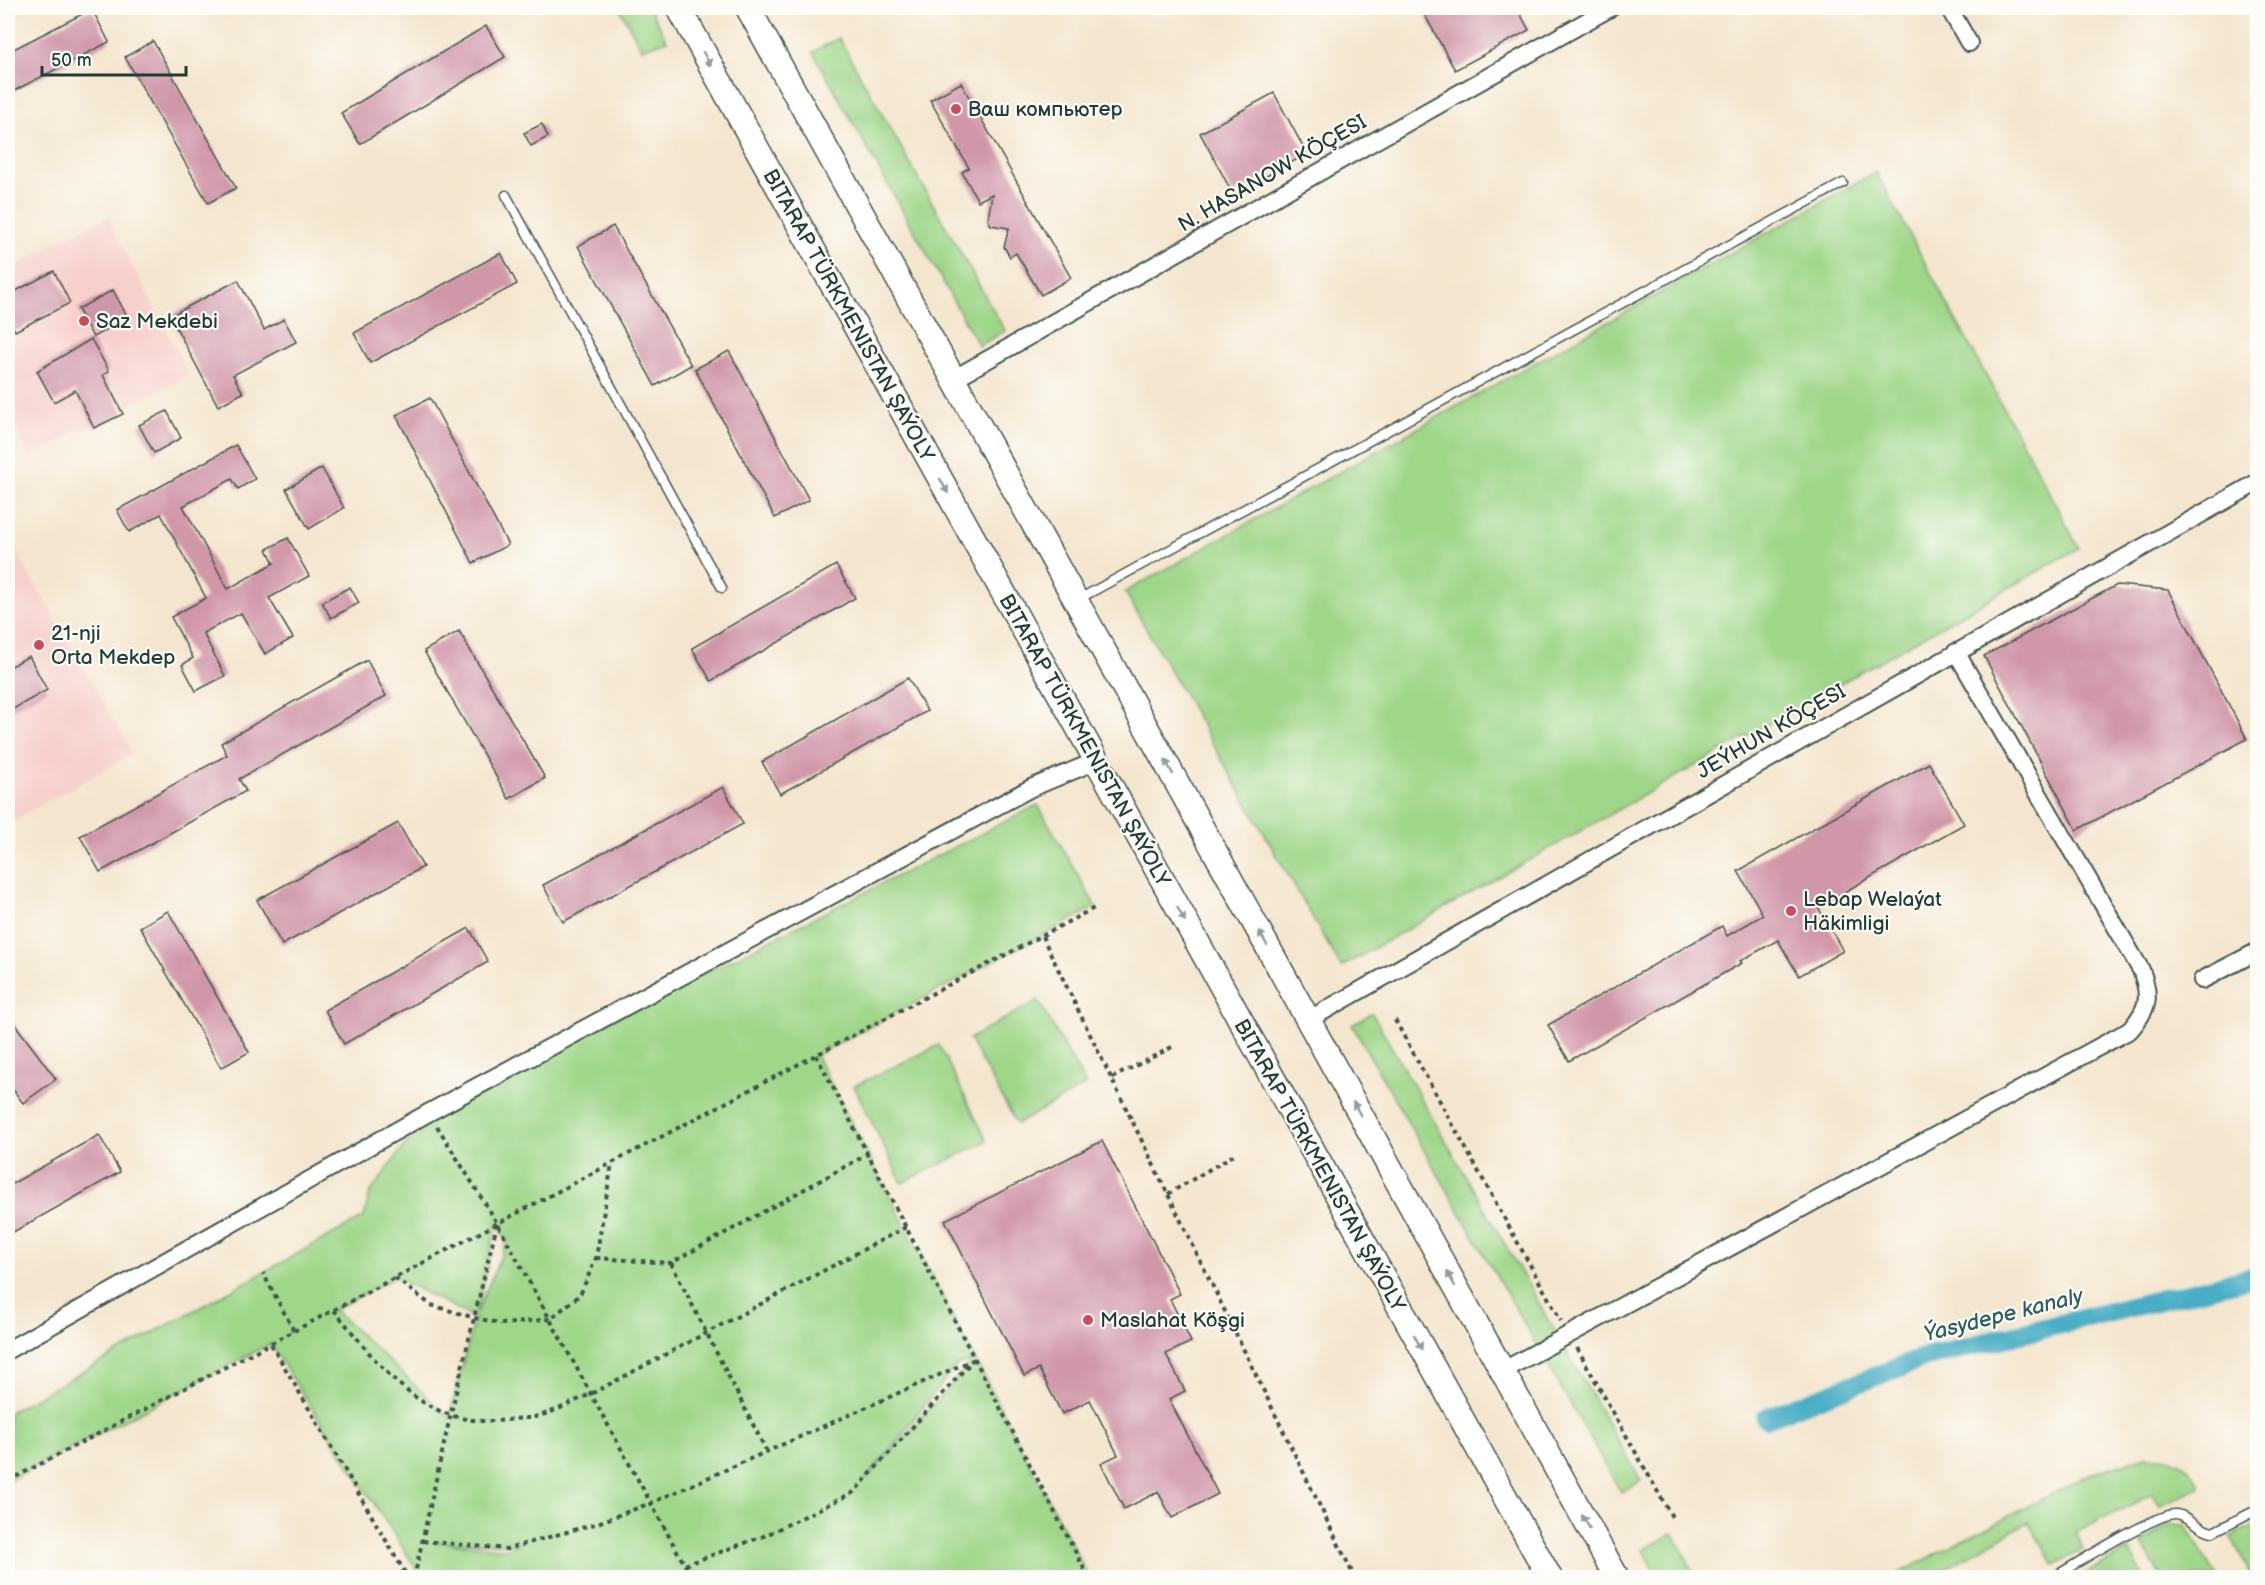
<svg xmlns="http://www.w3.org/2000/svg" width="2265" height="1585" font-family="'Balsamiq Sans',sans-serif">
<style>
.built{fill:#f7d0cc}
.green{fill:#9fd789;stroke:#5f8a5e;stroke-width:1.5;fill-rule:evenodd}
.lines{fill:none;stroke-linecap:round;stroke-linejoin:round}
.canal{stroke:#46aec5;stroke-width:20}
.building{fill:#d097a9}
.service-casing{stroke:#3f564b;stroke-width:11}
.minor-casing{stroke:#3f564b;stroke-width:20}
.secondary-casing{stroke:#3f564b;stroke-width:27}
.path{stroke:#3f564b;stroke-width:4;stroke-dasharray:4.5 4.5;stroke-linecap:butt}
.service{stroke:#fff;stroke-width:8}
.minor{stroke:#fff;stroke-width:16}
.secondary{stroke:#fff;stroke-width:24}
.oneway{fill:#8f9e9a}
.poi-dot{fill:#d1495b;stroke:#fdfcf7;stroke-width:2}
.labels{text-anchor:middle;stroke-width:4.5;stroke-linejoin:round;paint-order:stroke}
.poi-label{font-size:21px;fill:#1f3d34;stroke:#fdfcf7;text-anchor:start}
.street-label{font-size:21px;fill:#1f3d34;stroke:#fdfcf7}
.water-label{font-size:22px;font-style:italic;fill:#2b5f60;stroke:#fdfcf7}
</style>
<rect width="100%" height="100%" fill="#fdfcf7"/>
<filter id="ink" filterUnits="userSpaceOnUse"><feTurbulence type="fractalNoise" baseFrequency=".0167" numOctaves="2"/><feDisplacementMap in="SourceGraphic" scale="12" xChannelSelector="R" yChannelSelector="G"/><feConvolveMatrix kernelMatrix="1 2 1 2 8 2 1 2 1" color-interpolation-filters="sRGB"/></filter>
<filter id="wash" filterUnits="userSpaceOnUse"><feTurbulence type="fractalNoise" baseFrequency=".008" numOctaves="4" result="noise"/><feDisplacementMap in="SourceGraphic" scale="24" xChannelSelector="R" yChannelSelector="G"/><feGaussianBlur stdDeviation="1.35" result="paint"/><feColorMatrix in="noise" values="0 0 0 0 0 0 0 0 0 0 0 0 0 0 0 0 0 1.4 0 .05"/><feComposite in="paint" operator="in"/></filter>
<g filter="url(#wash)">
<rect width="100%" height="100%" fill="#f4e6ce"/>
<!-- built -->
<g class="built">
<polygon points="107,217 189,374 30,457 8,413 8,269"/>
<polygon points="8,537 133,754 8,823"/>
</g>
<!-- green -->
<g class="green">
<polygon points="619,8 649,8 667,40 642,49"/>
<polygon points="839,38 1005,331 979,346 813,52"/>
<polygon points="1876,172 2079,548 1341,967 1125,592"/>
<path d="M1038,805L1096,907L816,1055L1089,1577H414L416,1568L270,1344L8,1481V1413L364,1217L370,1193L428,1113ZM497,1224L507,1242L476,1314ZM395,1277L475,1318L449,1417L334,1310ZM973,1360L865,1480L955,1367ZM436,1542H437L521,1544L507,1549Z"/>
<polygon points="1038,1000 1086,1085 1017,1124 969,1039"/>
<polygon points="1372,1013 1641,1481 1621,1492 1352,1025"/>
<polygon points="939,1045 987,1141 902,1183 854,1086"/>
<path d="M2146,1456C2176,1458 2187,1459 2201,1487L2160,1506L2152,1494L2075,1533L2083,1550L2054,1565L2028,1522L1931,1577H1892L2090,1474Z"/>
<polygon points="2172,1524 2185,1525 2218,1577 2161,1577 2141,1541"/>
<polygon points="2255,1525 2258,1529 2257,1577 2252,1577 2231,1537"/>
<polygon points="1673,1533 1696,1577 1657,1577 1643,1550"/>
<polygon points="2129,1550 2144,1577 2079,1577"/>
</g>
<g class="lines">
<!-- canal -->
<polyline class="canal" points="1766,1418 1926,1357 2258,1276"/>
</g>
<g id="blocks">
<!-- building -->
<g class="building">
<polygon points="1421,8 1517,8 1529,30 1455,70"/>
<polygon points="92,9 109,42 8,94 8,52"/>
<polygon points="486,26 505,57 360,144 341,113"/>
<polygon points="153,41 236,188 208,203 125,57"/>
<polygon points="961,83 1071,278 1041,295 1016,253 1010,257 1004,247 1009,228 991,225 988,220 992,194 978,201 962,172 969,168 930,100"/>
<polygon points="1274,93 1307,154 1233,194 1200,133"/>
<polygon points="542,124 548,137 531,146 524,133"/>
<polygon points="613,226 691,365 655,386 578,246"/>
<polygon points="501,253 517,284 370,363 354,333"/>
<polygon points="54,271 70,303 15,331 8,317 8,295"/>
<polygon points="238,280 264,330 284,319 296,342 233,375 243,393 218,406 170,316"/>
<polygon points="113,290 128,318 93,337 78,309"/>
<polygon points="91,339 109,371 103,375 123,414 94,428 75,390 54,402 37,371"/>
<polygon points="729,351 809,500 775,518 695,369"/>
<polygon points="430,398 508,545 473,563 396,415"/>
<polygon points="167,411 181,438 154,453 139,425"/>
<polygon points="236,445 255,479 238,489 232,479 183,506 228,589 274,563 267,549 288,538 309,576 269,598 293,638 265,654 241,613 203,633 225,676 196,691 182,665 193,658 171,617 206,598 161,514 129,532 117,510"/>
<polygon points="322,468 344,508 309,529 286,489"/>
<polygon points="836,565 855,598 711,681 692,648"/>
<polygon points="2117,585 2168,590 2247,739 2077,830 1984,656"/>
<polygon points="350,587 359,603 331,618 322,602"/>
<polygon points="459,631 545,778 509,799 424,651"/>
<polygon points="29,656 47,690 8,712 8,668"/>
<polygon points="367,660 386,696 239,779 246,791 100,872 80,836 227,755 221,743"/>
<polygon points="908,678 927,711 780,794 762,762"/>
<polygon points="1929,763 1964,824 1818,907 1843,951 1799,976 1778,940 1740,961 1742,963 1569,1061 1548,1025 1722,926 1727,936 1763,915 1738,871"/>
<polygon points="723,787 743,824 563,922 543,885"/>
<polygon points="398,823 423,867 282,945 257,900"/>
<polygon points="168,911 249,1052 221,1068 140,927"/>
<polygon points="469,928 488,962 344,1044 325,1010"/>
<polygon points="8,1015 56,1079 23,1103 8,1083"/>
<polygon points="99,1135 120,1172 8,1235 8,1186"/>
<polygon points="1102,1141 1180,1294 1170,1299 1191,1342 1166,1354 1185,1391 1169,1399 1218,1494 1172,1518 1158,1492 1124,1509 1101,1463 1118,1455 1090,1400 1062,1414 1039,1369 1024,1376 945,1220"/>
</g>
</g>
</g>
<g filter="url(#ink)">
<use href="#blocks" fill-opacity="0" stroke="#3f564b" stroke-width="1.5"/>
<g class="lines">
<defs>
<g id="service">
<polyline points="506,195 722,588"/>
<polyline points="1077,600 1843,183"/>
<path d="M2052,1578C2074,1565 2156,1513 2176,1514C2192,1516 2198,1530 2213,1532L2258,1509"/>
</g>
<g id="minor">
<polyline points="1949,8 1969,43"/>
<polyline points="955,378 1610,8"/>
<polyline points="2202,980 2258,951"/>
<polyline points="1308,1020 2258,482"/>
<polyline points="8,1350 428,1113 1031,788 1096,761"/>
<path d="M1502,1371L2130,1030C2149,1008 2151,997 2141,970L1956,652"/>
</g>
<g id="secondary">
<polyline points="679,8 1550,1578"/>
<polyline points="748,8 1617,1578"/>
</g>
</defs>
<!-- service casing -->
<use href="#service" class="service-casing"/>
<!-- minor casing -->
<use href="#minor" class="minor-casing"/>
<!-- secondary casing -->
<use href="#secondary" class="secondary-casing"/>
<!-- path -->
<g class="path">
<polyline points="1042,936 1355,1578"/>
<polyline points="1395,1020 1561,1321"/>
<polyline points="816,1055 1089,1578"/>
<polyline points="1112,1078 1174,1046"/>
<polyline points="437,1126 497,1223 692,1578"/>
<polyline points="1168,1194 1237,1153"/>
<polyline points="596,1258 671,1263 868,1154"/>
<polyline points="671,1263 767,1452"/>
<polyline points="395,1278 431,1305 475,1318 504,1324 550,1319 580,1295 596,1258 612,1163"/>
<path d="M334,1310C384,1371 425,1433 514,1419C524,1418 535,1418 545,1414C561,1409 576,1400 591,1394L906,1227"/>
<polyline points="294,1331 1096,907"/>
<polyline points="271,1344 408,1578"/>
<polyline points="1577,1348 1672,1517"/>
<polyline points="8,1481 294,1331 263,1273"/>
<polyline points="423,1541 507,1549 595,1524 651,1503 975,1359"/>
<polyline points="685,1565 764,1536 854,1492 972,1361"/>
<polyline points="414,1578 450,1417 497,1224"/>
</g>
<!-- service -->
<use href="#service" class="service"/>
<!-- minor -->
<use href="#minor" class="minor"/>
<!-- secondary -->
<use href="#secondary" class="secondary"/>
</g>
<!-- one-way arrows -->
<defs><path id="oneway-solid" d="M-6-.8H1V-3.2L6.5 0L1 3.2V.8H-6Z" transform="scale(1.5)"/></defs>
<g class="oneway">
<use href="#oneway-solid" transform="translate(707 59) rotate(60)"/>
<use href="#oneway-solid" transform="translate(944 486) rotate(61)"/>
<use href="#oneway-solid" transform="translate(1169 767) rotate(-119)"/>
<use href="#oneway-solid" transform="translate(1181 914) rotate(61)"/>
<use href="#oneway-solid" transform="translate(1263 938) rotate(-119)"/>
<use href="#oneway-solid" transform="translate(1357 1109) rotate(-119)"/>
<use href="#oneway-solid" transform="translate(1451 1279) rotate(-119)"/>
<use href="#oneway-solid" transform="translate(1418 1342) rotate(61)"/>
<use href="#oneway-solid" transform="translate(1586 1522) rotate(-119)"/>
</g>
</g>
<!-- markers -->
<g class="poi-dot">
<circle cx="956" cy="109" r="6"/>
<circle cx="84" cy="321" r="6"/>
<circle cx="39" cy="645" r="6"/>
<circle cx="1791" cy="911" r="6"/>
<circle cx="1088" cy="1320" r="6"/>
</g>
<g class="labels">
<!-- poi labels -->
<g class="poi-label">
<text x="968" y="116">Ваш компьютер</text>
<text x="96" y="328">Saz Mekdebi</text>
<text x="51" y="640">21-nji<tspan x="51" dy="24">Orta Mekdep</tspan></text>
<text x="1803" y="906">Lebap Welaýat<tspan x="1803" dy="24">Häkimligi</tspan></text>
<text x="1100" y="1327">Maslahat Köşgi</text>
</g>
<!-- street labels -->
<g class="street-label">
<text transform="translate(1272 173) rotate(-30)" y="7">N. HASANOW KÖÇESI</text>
<text transform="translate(849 315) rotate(61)" y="7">BITARAP TÜRKMENISTAN ŞAÝOLY</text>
<text transform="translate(1771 731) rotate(-30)" y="7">JEÝHUN KÖÇESI</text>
<text transform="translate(1085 740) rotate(61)" y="7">BITARAP TÜRKMENISTAN ŞAÝOLY</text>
<text transform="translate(1320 1165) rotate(61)" y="7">BITARAP TÜRKMENISTAN ŞAÝOLY</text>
</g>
<!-- water labels -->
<g class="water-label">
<text transform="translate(2003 1314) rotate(-14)" y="8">Ýasydepe kanaly</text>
</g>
</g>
<!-- margin -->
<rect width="2265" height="1585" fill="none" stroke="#fdfcf7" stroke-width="30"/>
<!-- scale -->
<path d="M42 66v9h144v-9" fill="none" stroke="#1f3d34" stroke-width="3"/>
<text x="51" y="66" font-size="18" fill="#1f3d34" stroke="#fdfcf7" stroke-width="4.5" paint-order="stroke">50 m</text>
</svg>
